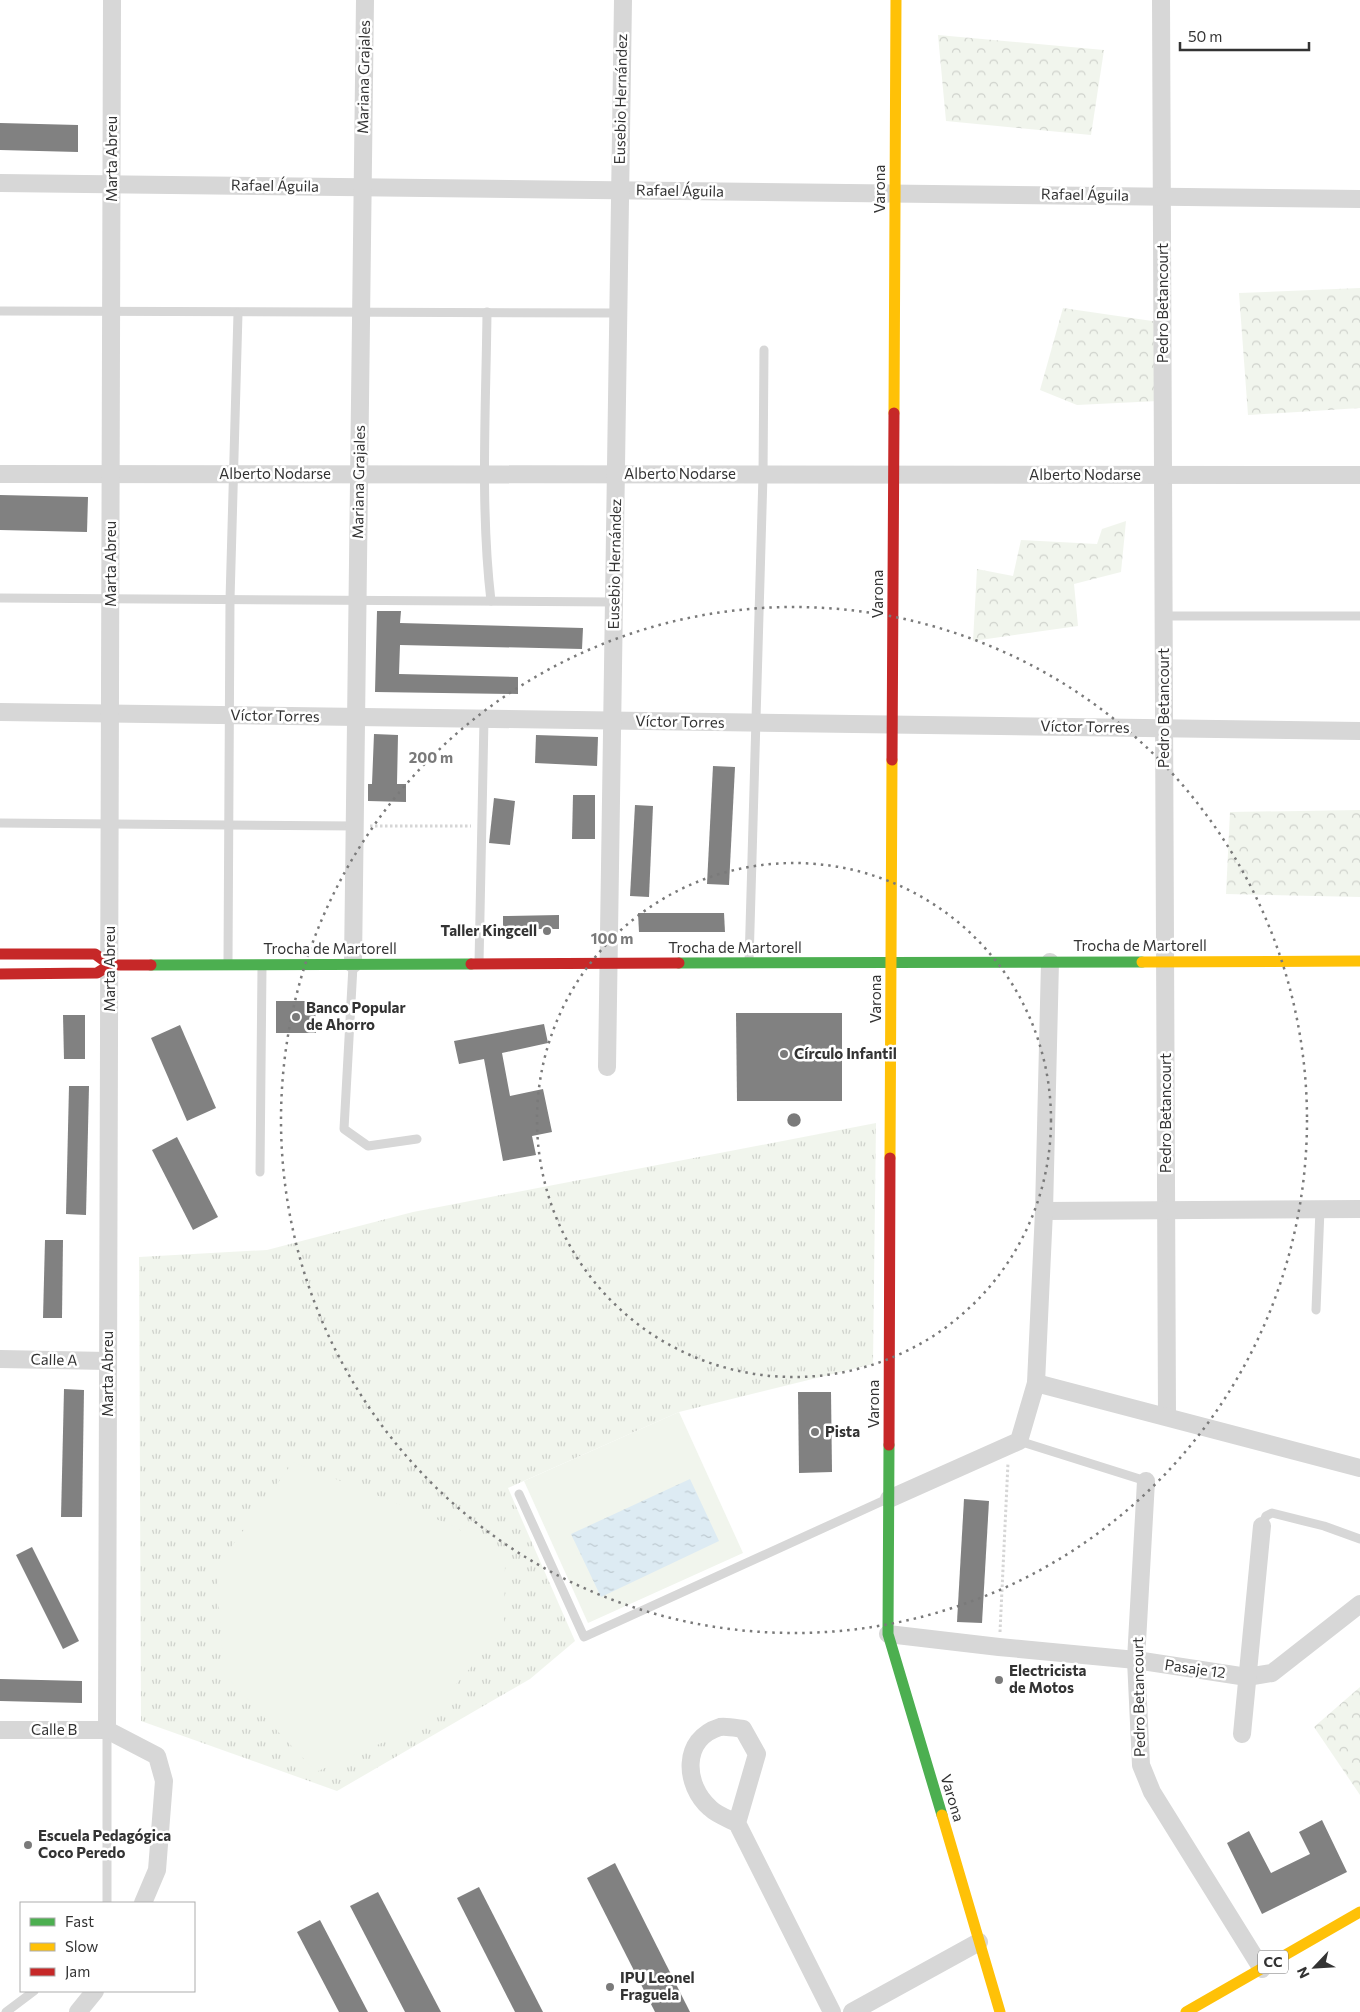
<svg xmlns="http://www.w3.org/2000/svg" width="1360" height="2012" font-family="Commissioner,sans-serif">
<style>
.grass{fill:url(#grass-tufts)}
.forest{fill:url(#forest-crowns)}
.park{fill:#f1f5ed}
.water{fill:url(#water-ripples)}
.building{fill:#818181}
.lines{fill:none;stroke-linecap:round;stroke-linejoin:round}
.path{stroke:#d6d6d6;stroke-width:3;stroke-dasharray:2.5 2.5;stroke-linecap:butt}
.lane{stroke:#d7d7d7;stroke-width:9}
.street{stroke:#d7d7d7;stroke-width:18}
.fast{stroke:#4caf50;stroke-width:11}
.slow{stroke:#ffc107;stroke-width:11}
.jam{stroke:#c62828;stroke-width:11}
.ring{fill:none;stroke:#7a7a7a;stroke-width:2.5;stroke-dasharray:2.5 5}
.poi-dot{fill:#7a7a7a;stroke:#fff;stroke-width:2}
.labels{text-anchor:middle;stroke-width:5;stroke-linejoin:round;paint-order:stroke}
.shield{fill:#fff;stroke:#707070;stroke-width:1}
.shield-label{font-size:14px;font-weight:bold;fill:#333}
.street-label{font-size:15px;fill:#333;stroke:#fff}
.poi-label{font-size:15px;font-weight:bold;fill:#333;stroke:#fff;text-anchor:start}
.centre{fill:#7a7a7a;stroke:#fff;stroke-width:2.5}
.ring-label{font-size:15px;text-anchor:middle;font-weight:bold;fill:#7a7a7a;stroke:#fff;stroke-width:5;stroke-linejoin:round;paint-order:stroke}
</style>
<defs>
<pattern id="grass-tufts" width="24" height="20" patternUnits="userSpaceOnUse" patternTransform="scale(1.25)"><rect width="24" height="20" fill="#f1f5ed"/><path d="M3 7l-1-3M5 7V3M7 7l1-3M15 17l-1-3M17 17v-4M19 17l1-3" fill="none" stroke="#cfd2cc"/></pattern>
<pattern id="forest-crowns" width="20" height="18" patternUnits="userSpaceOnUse" patternTransform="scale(1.25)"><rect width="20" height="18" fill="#f1f5ed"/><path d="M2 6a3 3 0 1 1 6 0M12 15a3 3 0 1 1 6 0" fill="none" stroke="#cfd2cc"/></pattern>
<pattern id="water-ripples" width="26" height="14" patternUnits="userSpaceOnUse" patternTransform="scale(1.25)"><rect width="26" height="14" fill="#ddebf3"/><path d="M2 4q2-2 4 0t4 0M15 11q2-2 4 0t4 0" fill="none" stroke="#becad1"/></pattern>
</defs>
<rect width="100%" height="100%" fill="#fff"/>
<!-- grass -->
<polygon class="grass" points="876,1123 873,1364 679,1412 508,1488 575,1641 530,1679 337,1791 141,1721 139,1257 267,1250 413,1212"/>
<!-- forest -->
<g class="forest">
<polygon points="938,35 1104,50 1091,135 946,121"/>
<polygon points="1360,288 1360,408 1248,415 1239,293"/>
<polygon points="1063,308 1159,322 1158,401 1077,405 1040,390"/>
<polygon points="1126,521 1121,572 1074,584 1078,626 973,641 977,569 1013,576 1021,540 1097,544 1102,529"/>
<polygon points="1360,810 1360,897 1226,894 1230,812"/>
<polygon points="1360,1687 1360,1795 1314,1727"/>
</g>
<!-- park -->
<g class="park">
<polygon points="679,1412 743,1553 588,1623 524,1481"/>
<polygon points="293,1462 456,1527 505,1564 504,1629 420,1726 316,1772 224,1674 216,1568"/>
</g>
<!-- water -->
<polygon class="water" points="690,1479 719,1541 601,1597 571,1534"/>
<!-- building -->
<g class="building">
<polygon points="0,123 78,125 78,152 0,150"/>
<polygon points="0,495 88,497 87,532 0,530"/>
<polygon points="377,611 401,611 400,623 583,628 582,649 400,645 399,674 518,677 518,694 375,692"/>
<polygon points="374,734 398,735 397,784 406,784 406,802 368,801 368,784 372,784"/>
<polygon points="536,735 598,737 597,766 535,763"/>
<polygon points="713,766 735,767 729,885 707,884"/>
<polygon points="573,795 595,795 595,839 572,839"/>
<polygon points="494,798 515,801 510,845 489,843"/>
<polygon points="635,805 653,806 649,897 630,896"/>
<polygon points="638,913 724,913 725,932 639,932"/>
<polygon points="559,915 559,929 503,929 503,916"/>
<polygon points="276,1001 315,1001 316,1033 276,1033"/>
<polygon points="736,1013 842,1013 842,1101 737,1101"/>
<polygon points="63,1015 85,1015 85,1059 64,1059"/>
<polygon points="544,1024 548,1043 502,1053 510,1096 543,1089 552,1132 532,1136 536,1155 503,1161 484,1059 459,1064 454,1041"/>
<polygon points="180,1025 216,1108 187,1121 151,1038"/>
<polygon points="69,1086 89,1086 86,1215 66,1214"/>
<polygon points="177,1137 218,1217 193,1230 152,1150"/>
<polygon points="45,1240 63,1240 62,1318 43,1318"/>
<polygon points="64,1389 84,1390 82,1517 61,1517"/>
<polygon points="798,1392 831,1392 832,1472 799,1473"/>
<polygon points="964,1499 989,1501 982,1623 957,1622"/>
<polygon points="32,1547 79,1641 63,1649 16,1555"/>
<polygon points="0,1679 82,1681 82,1703 0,1701"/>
<polygon points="1322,1820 1347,1872 1262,1914 1227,1843 1249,1831 1271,1873 1310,1854 1299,1832"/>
<polygon points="615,1863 690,2012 655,2012 587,1878"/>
<polygon points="479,1887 543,2012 515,2012 457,1898"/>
<polygon points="378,1892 441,2012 405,2012 350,1906"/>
<polygon points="320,1920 368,2012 339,2012 297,1932"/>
</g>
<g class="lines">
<!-- path -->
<g class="path">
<polyline points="370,826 471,826"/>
<polyline points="1000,1632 1008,1463"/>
</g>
<!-- lane -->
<g class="lane">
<polyline points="0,311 618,313"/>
<path d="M487,312C486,407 480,507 491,601"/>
<polyline points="0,598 614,602"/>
<polyline points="1164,616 1360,616"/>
<polyline points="0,823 355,826"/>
<polyline points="228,962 230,600 238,313"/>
<polyline points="479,963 484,719"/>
<polyline points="749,963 763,475 764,350"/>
<polyline points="353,966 344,1129 368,1146 417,1139"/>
<polyline points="260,1172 262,967"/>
<polyline points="1316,1310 1320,1209"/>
<polyline points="1019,1441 1146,1481"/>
<polyline points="519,1494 584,1637 887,1499"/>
<polyline points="1262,1526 1266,1516 1272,1513 1324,1526 1360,1539"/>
<polyline points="107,1903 107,1730"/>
<polyline points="6,2012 34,1991"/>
</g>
<!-- street -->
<g class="street">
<polyline points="1161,0 1167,1416"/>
<polyline points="0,183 1360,199"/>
<polyline points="0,474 1360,475"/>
<polyline points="0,712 1360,731"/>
<polyline points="353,964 365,0"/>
<polyline points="607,1067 623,0"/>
<polyline points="1044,1211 1360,1209"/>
<polyline points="0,1359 108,1361"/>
<polyline points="1036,1383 1360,1468"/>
<polyline points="1146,1481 1136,1660 1141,1765 1152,1792 1262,1969"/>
<polyline points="889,1499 1019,1441 1036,1383 1044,1211 1050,962"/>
<polyline points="888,1634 999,1647 1136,1660 1247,1677 1272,1673 1360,1604"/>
<polyline points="0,1730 107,1730 157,1756 164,1781 157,1870 143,1903"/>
<polyline points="107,1730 112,0"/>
<polyline points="1242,1734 1262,1526"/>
<path d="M737,1823L757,1754L743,1729C736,1728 726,1726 720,1727C681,1739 684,1785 710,1808C717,1815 729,1819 737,1823L832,2012"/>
<polyline points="78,2012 95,1991"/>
<polyline points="852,2012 979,1942"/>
</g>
<!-- fast -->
<g class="fast">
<polyline points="679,963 1142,962"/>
<polyline points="151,965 471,964"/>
<polyline points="889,1445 888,1634 942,1815"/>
</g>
<!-- slow -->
<g class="slow">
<polyline points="894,413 896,0"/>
<polyline points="1142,962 1360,961"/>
<polyline points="890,1158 892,760"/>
<polyline points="942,1815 1000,2012"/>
<polyline points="1186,2012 1360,1912"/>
</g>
<!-- jam -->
<g class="jam">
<polyline points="892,760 894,413"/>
<polyline points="0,954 95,954 110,965"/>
<polyline points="471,964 679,963"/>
<polyline points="0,974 97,973 110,965 151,965"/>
<polyline points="889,1445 890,1158"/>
</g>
</g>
<!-- distance rings -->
<g class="ring">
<circle cx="794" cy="1120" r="257"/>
<circle cx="794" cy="1120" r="513"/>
</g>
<!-- markers -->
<g class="poi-dot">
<circle cx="547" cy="931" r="5"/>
<circle cx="296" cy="1017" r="5"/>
<circle cx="784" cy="1054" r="5"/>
<circle cx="815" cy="1432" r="5"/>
<circle cx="999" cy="1680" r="5"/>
<circle cx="28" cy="1845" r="5"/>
<circle cx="610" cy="1987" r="5"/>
</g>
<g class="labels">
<!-- shield labels -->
<rect class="shield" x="1258" y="1950.5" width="30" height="23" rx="4"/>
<g class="shield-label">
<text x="1273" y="1967">CC</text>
</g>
<!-- street labels -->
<g class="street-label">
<text transform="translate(364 77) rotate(-89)" y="5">Mariana Grajales</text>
<text transform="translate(621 99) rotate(-89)" y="5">Eusebio Hernández</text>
<text transform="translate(112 159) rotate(-90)" y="5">Marta Abreu</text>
<text transform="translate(275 186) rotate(1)" y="5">Rafael Águila</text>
<text transform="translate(880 189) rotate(-90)" y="5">Varona</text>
<text transform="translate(680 191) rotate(1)" y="5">Rafael Águila</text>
<text transform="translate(1085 195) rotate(1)" y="5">Rafael Águila</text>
<text transform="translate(1163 303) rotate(-90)" y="5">Pedro Betancourt</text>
<text x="275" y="479">Alberto Nodarse</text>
<text x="680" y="479">Alberto Nodarse</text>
<text x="1085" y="480">Alberto Nodarse</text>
<text transform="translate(359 482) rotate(-89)" y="5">Mariana Grajales</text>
<text transform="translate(111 564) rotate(-90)" y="5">Marta Abreu</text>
<text transform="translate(615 564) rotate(-89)" y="5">Eusebio Hernández</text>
<text transform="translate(878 594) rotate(-90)" y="5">Varona</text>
<text transform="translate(1164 708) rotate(-90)" y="5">Pedro Betancourt</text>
<text transform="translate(275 716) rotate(1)" y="5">Víctor Torres</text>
<text transform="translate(680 722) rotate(1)" y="5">Víctor Torres</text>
<text transform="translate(1085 727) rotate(1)" y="5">Víctor Torres</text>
<text x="1140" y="951">Trocha de Martorell</text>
<text x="735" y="953">Trocha de Martorell</text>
<text x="330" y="954">Trocha de Martorell</text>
<text transform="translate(110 969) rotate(-90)" y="5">Marta Abreu</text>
<text transform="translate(876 999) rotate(-90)" y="5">Varona</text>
<text transform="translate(1166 1113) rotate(-90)" y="5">Pedro Betancourt</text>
<text transform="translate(54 1360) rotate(1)" y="5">Calle A</text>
<text transform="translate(108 1374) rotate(-90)" y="5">Marta Abreu</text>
<text transform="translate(874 1404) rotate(-90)" y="5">Varona</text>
<text transform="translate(1195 1669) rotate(8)" y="5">Pasaje 12</text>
<text transform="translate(1139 1697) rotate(-91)" y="5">Pedro Betancourt</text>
<text x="54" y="1735">Calle B</text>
<text transform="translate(952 1798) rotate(73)" y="5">Varona</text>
</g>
<!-- poi labels -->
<g class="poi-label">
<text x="537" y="936" text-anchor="end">Taller Kingcell</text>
<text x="306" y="1013">Banco Popular<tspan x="306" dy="17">de Ahorro</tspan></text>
<text x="794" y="1059">Círculo Infantil</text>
<text x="825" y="1437">Pista</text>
<text x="1009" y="1676">Electricista<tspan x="1009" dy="17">de Motos</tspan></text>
<text x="38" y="1841">Escuela Pedagógica<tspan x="38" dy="17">Coco Peredo</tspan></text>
<text x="620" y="1983">IPU Leonel<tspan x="620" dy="17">Fraguela</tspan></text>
</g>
</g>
<circle cx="794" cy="1120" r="8" class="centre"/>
<g class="ring-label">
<text x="431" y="763">200 m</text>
<text x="612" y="944">100 m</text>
</g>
<!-- legend -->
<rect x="20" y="1902" width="175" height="90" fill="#ffffff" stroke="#adadad"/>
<rect x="30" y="1918" width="25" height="8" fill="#4caf50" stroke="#adadad"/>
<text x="65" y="1927" font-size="15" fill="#333333">Fast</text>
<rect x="30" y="1943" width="25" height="8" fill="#ffc107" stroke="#adadad"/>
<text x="65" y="1952" font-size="15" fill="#333333">Slow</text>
<rect x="30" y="1968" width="25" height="8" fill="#c62828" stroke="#adadad"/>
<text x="65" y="1977" font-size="15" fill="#333333">Jam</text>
<!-- north arrow -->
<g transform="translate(1315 1967) rotate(245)" stroke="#ffffff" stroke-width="4" paint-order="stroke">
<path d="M0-4L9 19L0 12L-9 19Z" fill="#333333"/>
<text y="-8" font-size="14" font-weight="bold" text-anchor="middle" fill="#333333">N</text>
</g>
<!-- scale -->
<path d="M1180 42v8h129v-8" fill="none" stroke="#333333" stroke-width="2.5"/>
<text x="1188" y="42" font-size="15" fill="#333333" stroke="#ffffff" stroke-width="4" paint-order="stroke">50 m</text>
</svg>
